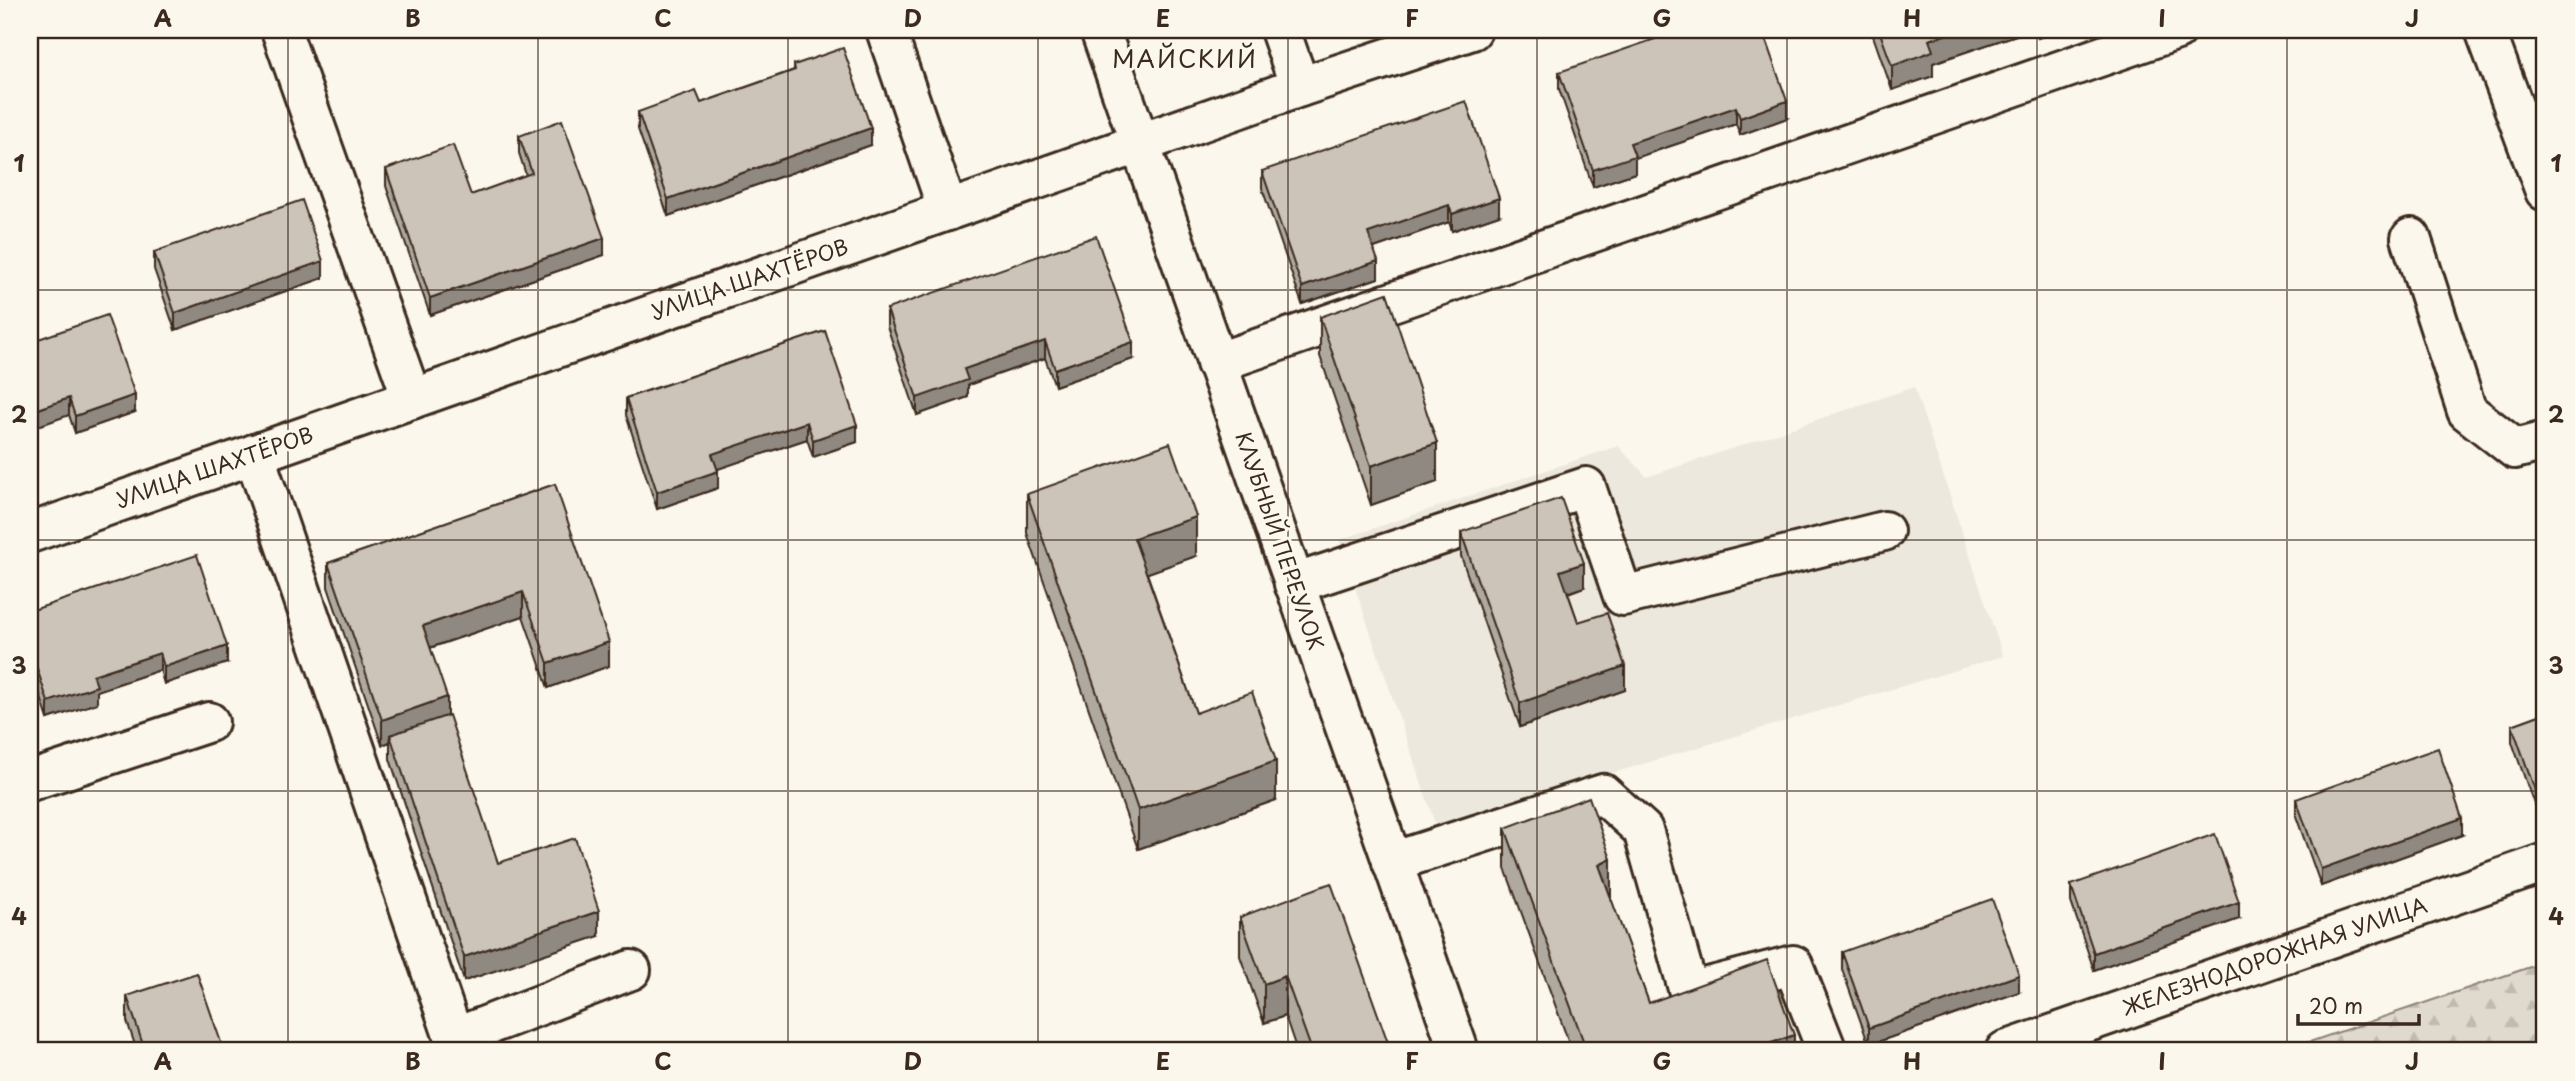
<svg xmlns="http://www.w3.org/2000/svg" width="2575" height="1081" font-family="'Playpen Sans',sans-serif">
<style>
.built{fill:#ede8dd}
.forest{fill:url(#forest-firs);stroke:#8d8276;stroke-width:2}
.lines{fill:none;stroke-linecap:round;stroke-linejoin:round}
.minor-casing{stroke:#3b2a1e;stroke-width:44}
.minor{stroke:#fbf7ec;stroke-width:38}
.wall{fill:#afa99f;stroke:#3b2a1e;stroke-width:2}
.shaded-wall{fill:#8f8982;stroke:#3b2a1e;stroke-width:2}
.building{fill:#ccc4b9;stroke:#3b2a1e;stroke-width:2}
.grid{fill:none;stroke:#3b2a1e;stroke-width:2;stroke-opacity:0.55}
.labels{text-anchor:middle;stroke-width:6;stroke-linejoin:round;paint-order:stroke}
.street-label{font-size:21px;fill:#3b2a1e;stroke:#fbf7ec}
.quarter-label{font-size:24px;letter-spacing:2px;fill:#3b2a1e;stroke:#fbf7ec}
.neatline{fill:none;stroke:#3b2a1e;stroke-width:2.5}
.grid-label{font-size:23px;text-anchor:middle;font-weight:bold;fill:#3b2a1e}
</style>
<defs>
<pattern id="forest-firs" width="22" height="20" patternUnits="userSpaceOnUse" patternTransform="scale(1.75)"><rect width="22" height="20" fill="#dfd9ce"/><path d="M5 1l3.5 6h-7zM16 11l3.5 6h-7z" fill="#c0bab0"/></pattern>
</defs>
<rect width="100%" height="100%" fill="#fbf7ec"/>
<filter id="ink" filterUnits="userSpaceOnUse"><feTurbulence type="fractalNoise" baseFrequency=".0143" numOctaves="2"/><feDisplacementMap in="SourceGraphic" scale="14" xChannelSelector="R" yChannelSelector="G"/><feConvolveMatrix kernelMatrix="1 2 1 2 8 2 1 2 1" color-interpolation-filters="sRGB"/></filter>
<g filter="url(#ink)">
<!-- built -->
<polygon class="built" points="1914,387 2003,656 1436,826 1339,540 1618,446 1647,477"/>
<!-- forest -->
<polygon class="forest" points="2545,962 2545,1051 2283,1051"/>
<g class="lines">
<defs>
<g id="minor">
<polyline points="281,30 412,399"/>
<polyline points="886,30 948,211"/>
<polyline points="1100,30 1459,1051"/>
<polyline points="1280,30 1300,87"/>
<polyline points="2485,30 2545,191"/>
<polyline points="2411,238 2467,411 2515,449 2545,441"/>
<polyline points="1216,363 2177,30"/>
<polyline points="254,454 454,1038 631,970"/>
<polyline points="30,533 1300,87 1472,30"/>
<polyline points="1294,584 1586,487 1623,596 1884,531"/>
<polyline points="30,781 209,722"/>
<polyline points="1392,862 1603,794 1643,830 1689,992 1793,965 1827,1051"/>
<polyline points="2005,1051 2545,863"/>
</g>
</defs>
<!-- minor casing -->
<use href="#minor" class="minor-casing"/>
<!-- minor -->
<use href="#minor" class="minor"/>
</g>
<!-- wall -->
<g class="wall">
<polygon points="1871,30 2031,30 1933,63 1933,76 1892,90"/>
<polygon points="794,65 871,145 668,216 638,129 638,112 701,103 794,70"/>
<polygon points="1559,72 1787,118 1740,135 1736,124 1635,158 1635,173 1593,187 1559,89"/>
<polygon points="519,136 604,255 430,315 386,186 386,169 471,195 526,175 519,153"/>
<polygon points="1262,171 1499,215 1452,231 1449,222 1374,248 1378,278 1302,304 1262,188"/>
<polygon points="154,252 323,278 175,330 154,269"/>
<polygon points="887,309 1133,359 1055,386 1045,358 968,385 968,397 917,415 887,326"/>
<polygon points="1320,317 1437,482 1371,505 1320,356"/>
<polygon points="825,331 857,442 813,457 807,439 717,469 718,488 657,509 626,415 626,398"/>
<polygon points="30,342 135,412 75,433 69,415"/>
<polygon points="555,484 609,666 548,688 523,616 430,648 447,716 498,863 599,936 464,981 390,759 390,742 382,745 328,587 328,563"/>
<polygon points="1027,494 1196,556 1147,573 1196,713 1276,800 1138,849 1027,533"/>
<polygon points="1461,532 1584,587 1568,593 1578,622 1625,690 1520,727 1461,556"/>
<polygon points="30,611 227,663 164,684 160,670 97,691 97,703 48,719 30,664"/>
<polygon points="2545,713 2545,804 2535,807 2512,742 2512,725"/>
<polygon points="2296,799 2462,835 2321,886 2296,816"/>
<polygon points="1505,828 1611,899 1649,1003 1794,1051 1572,1051 1505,868"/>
<polygon points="2071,885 2239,919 2094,970 2071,902"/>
<polygon points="1240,917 1391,1051 1297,1051 1285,1016 1264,1023 1240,956"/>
<polygon points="1842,952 2019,992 1869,1045 1842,969"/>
<polygon points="127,996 224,1051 137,1051 127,1021"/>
</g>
<!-- shaded-wall -->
<g class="shaded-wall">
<polygon points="1960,30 2031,30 1933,63 1933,76 1892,90 1892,66 1929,40"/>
<polygon points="2038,30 2061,30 2038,38"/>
<polygon points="1787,101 1787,118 1740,135 1740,118"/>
<polygon points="1736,107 1736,124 1635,158 1635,173 1593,187 1593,170 1630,143"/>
<polygon points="871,128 871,145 668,216 668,199"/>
<polygon points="1499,198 1499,215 1452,231 1452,214"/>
<polygon points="1449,205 1449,222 1368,250 1368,233"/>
<polygon points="604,238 604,255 430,315 430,298"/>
<polygon points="323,261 323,278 175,330 175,313"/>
<polygon points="1378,261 1378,278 1302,304 1302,287"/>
<polygon points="1045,341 1045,358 968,385 968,397 917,415 917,398 964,369"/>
<polygon points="1133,342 1133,359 1055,386 1055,369"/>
<polygon points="135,395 135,412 75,433 75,416"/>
<polygon points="69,398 69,415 30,429 30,412"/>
<polygon points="807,422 807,439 712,471 712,454"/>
<polygon points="857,425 857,442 813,457 813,440"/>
<polygon points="1437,443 1437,482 1371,505 1371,466"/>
<polygon points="718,471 718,488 657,509 657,492"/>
<polygon points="1196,517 1196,556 1134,578 1134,538"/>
<polygon points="1584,563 1584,587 1560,595 1560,571"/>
<polygon points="523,592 523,616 423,650 423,626"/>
<polygon points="609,642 609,666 548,688 548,663"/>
<polygon points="227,646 227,663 164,684 164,667"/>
<polygon points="160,653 160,670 97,691 97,703 48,719 48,702 93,675"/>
<polygon points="1625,666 1625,690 1520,727 1520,703"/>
<polygon points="447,697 447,722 390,735 390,742 382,745 382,720"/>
<polygon points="1276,761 1276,800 1138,849 1138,810"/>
<polygon points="2545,787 2545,804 2535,807 2535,790"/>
<polygon points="2462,818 2462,835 2321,886 2321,869"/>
<polygon points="1611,859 1611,899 1599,865"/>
<polygon points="2239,902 2239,919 2094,970 2094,953"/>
<polygon points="599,911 599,936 464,981 464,957"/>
<polygon points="2019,975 2019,992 1869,1045 1869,1028"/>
<polygon points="1285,976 1285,1016 1264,1023 1264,984"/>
<polygon points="1794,1035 1794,1051 1749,1051"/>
</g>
<!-- building -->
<g class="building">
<polygon points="1681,30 1762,30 1787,101 1740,118 1736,107 1630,143 1635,156 1593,170 1559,72"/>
<polygon points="1879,30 1960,30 1929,40 1933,51 1892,66"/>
<polygon points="843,48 871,128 668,199 638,112 696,91 701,103 795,70 794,65"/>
<polygon points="1466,101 1499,198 1452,214 1449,205 1368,233 1378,261 1302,287 1262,171"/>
<polygon points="562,120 604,238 430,298 386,169 453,145 471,195 532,173 519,136"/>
<polygon points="302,200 323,261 175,313 154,252"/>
<polygon points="1096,236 1133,342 1055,369 1045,341 964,369 968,380 917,398 887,309"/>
<polygon points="1387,293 1437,443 1371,466 1320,317"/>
<polygon points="107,315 135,395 75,416 69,398 30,412 30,342"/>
<polygon points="825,331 857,425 813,440 807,422 712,454 718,471 657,492 626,398"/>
<polygon points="1170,443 1196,517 1134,538 1196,713 1252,692 1276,761 1138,810 1027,494"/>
<polygon points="555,484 609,642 548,663 523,592 423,626 447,697 382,720 328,563"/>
<polygon points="1561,498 1584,563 1560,571 1578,622 1607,613 1625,666 1520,703 1461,532"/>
<polygon points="197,555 227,646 164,667 160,653 93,675 97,686 48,702 30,647 30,611"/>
<polygon points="2545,713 2545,787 2535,790 2512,725"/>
<polygon points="449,715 498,863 575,838 599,911 464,957 390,735"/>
<polygon points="2438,748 2462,818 2321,869 2296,799"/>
<polygon points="1589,797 1611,859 1599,865 1649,1003 1767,960 1794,1035 1749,1051 1587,1051 1505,828"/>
<polygon points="2215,834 2239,902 2094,953 2071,885"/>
<polygon points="1331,883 1391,1051 1312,1051 1285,976 1264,984 1240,917"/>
<polygon points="1992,899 2019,975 1869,1028 1842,952"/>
<polygon points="197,973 224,1051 145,1051 127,996"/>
</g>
</g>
<!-- grid -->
<path class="grid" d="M288,30V1051M538,30V1051M788,30V1051M1038,30V1051M1288,30V1051M1537,30V1051M1787,30V1051M2037,30V1051M2287,30V1051M30,290H2545M30,540H2545M30,791H2545"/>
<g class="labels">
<!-- street labels -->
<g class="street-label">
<text transform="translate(750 280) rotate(-19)" y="7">УЛИЦА ШАХТЁРОВ</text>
<text transform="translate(215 468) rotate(-19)" y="7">УЛИЦА ШАХТЁРОВ</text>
<text transform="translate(1279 541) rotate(71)" y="7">КЛУБНЫЙ ПЕРЕУЛОК</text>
<text transform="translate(2275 957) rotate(-19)" y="7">ЖЕЛЕЗНОДОРОЖНАЯ УЛИЦА</text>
</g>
<!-- quarter labels -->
<g class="quarter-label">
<text x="1185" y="68">МАЙСКИЙ</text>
</g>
</g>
<!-- margin -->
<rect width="2575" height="1081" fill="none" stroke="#fbf7ec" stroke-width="77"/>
<!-- scale -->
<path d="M2298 1014v10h121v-10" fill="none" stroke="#3b2a1e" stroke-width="3.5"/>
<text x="2309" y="1014" font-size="21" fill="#3b2a1e" stroke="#fbf7ec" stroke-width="5" paint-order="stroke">20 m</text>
<rect x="38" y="38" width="2498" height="1004" class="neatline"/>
<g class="grid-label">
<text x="163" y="27">A</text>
<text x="413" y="27">B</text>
<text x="663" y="27">C</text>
<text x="913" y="27">D</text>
<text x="1163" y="27">E</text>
<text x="1412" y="27">F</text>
<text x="1662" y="27">G</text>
<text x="1912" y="27">H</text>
<text x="2162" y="27">I</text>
<text x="2412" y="27">J</text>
<text x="19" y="172">1</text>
<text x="2556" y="172">1</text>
<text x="19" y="423">2</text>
<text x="2556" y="423">2</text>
<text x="19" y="674">3</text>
<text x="2556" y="674">3</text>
<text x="19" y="925">4</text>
<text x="2556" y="925">4</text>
<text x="163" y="1070">A</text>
<text x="413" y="1070">B</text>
<text x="663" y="1070">C</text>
<text x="913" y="1070">D</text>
<text x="1163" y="1070">E</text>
<text x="1412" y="1070">F</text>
<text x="1662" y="1070">G</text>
<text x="1912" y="1070">H</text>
<text x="2162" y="1070">I</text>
<text x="2412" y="1070">J</text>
</g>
</svg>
